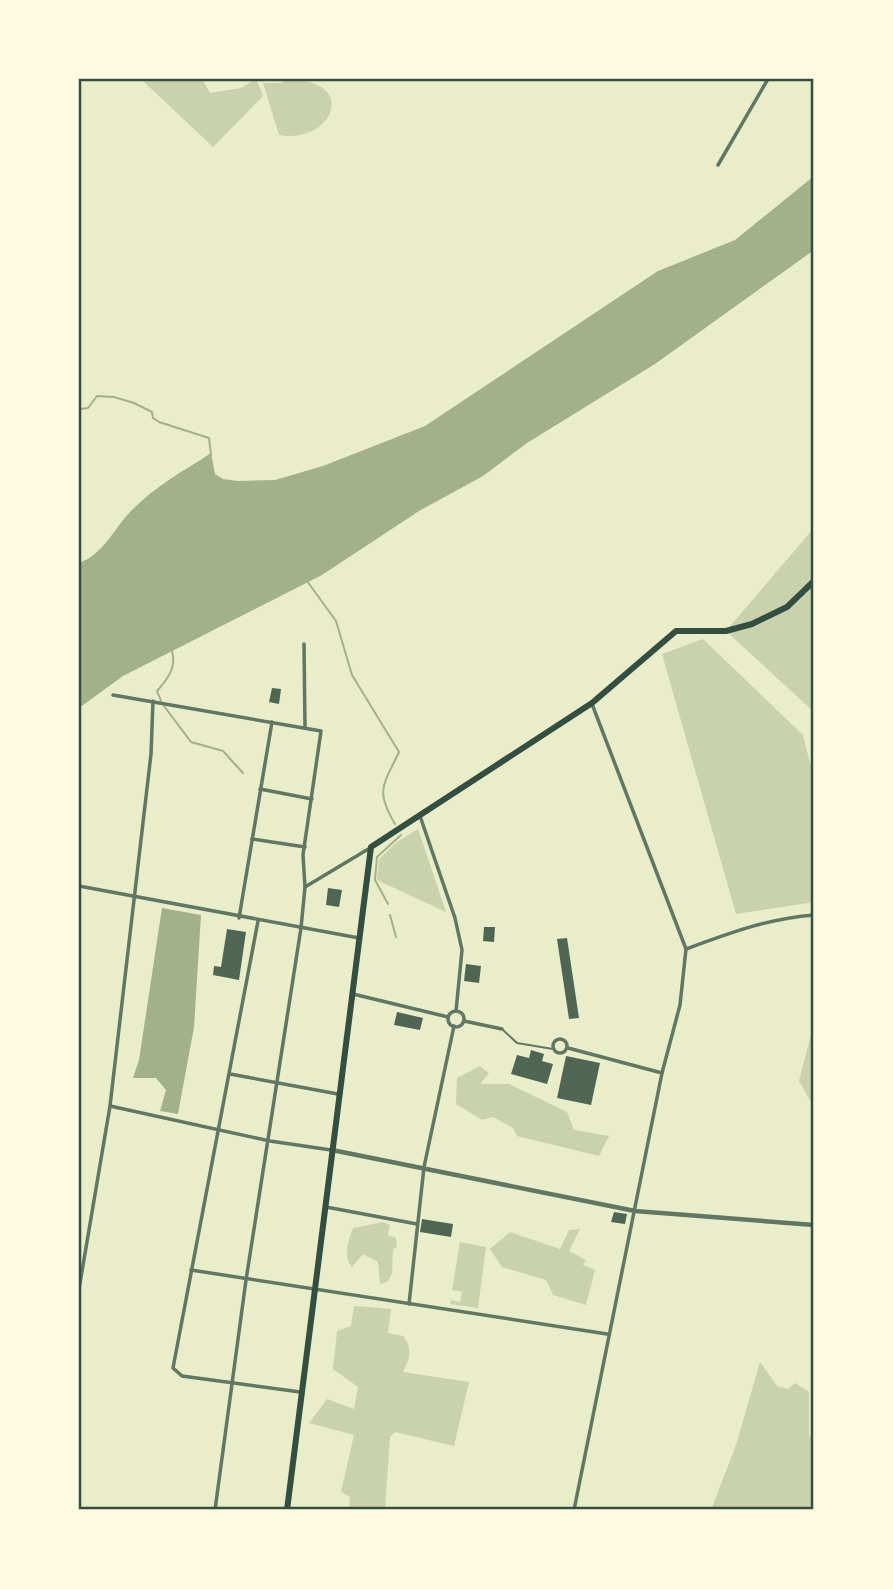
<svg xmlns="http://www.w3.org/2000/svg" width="893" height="1589" font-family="'Titillium Web',sans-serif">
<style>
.green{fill:#cad2ad}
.water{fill:#a3b18a}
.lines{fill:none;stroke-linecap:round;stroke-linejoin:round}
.stream{stroke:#a3b18a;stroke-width:2}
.building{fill:#4f6655}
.service{stroke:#617663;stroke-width:2}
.minor{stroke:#617663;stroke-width:3.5}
.tertiary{stroke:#617663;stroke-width:4.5}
.primary{stroke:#344e41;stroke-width:6}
.neatline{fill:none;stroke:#344e41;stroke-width:2.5}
</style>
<rect width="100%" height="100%" fill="#e9edc9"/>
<!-- green -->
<g class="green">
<polygon points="141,79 202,79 210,93 241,88 256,79 263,96 213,147"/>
<path d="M284,79C363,79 332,145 279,135L263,83H282Z"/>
<polygon points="814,528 814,712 726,631"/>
<polygon points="703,639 803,735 814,779 814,902 736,914 662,654"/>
<polygon points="418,829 446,912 377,880 379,859 397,842"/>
<polygon points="814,1023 814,1107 799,1081"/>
<polygon points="480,1066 489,1073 480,1084 509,1084 567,1112 574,1130 609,1136 599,1156 517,1136 513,1128 493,1117 482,1120 456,1104 457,1078"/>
<path d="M383,1222L390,1225L388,1235L396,1238L397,1247L393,1249L392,1274L387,1282L380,1284L378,1262L363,1254L352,1267C342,1256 349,1240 353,1228Z"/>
<polygon points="580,1229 569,1251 586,1260 583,1265 595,1270 586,1305 553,1295 546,1280 502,1267 490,1249 510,1232 560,1249 569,1230"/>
<polygon points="460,1242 486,1247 478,1308 450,1304 451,1300 460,1302 462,1292 452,1290"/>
<path d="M354,1306L391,1309L388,1333L403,1336C413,1349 410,1359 403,1372L469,1382L454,1446L395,1432L390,1437L385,1510H349L350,1497L341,1492L354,1435L309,1423L327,1399L354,1409L358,1387L333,1369L337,1331L351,1326Z"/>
<polygon points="760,1362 778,1387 788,1389 795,1383 809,1392 809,1436 814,1440 814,1510 711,1510 736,1445"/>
</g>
<!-- water -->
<g class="water">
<path d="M814,176V250L655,364L527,443L483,476L419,511L322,575L123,676L79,708V563C104,554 114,528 132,510C155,486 184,471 211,453L215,474L223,479L238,481L275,480L323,466L425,426L658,271L735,240Z"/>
<polygon points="162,908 201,915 194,1027 178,1114 160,1111 166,1090 156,1078 133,1078 139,1060"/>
</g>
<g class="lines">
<!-- stream -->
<g class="stream">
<polyline points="81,409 88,408 97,396 114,397 134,403 152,412 153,418 159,422 209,438 211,455"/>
<path d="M307,581L336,621L352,675L399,752C383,786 375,790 395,824"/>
<path d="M161,701L157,691C167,680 177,667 172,651"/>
<polyline points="164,706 191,742 223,751 243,773"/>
<polyline points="388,904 375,880 377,857 401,835"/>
<polyline points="390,915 396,937"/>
</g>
</g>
<!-- building -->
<g class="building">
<polygon points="272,688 281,689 279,704 269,702"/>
<polygon points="328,888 342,890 339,907 326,905"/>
<polygon points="484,927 495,927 494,942 483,941"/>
<polygon points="227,929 246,932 239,980 213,975 214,966 221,967"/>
<polygon points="567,938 579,1018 569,1019 557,939"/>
<polygon points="466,964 481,966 479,983 464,981"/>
<polygon points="397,1012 423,1018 420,1030 394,1025"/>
<polygon points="531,1050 544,1054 542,1061 553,1064 547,1084 511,1074 517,1055 529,1058"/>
<polygon points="566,1056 600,1063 591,1105 557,1098"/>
<polygon points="614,1212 627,1214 625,1224 611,1222"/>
<polygon points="422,1219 453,1224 451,1237 420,1232"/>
</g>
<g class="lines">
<!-- service -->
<polyline class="service" points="503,1030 517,1043 553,1049"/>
<!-- minor -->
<g class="minor">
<polyline points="718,165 768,79"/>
<polyline points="304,644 305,728"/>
<polyline points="113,695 321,731 303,855 305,887 301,928 246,1280 215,1510"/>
<polyline points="260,789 312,799"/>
<polyline points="420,816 455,918 462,950 456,1011"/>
<polyline points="252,839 305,847"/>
<polyline points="79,886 359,938"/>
<polyline points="305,887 370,848"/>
<polyline points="239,918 272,722"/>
<polyline points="258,921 173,1368 182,1376 300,1392"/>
<path d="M686,949C730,933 766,919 814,915"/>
<polyline points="353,994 448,1017"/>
<circle cx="456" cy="1019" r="8"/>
<polyline points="464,1021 502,1029"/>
<circle cx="560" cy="1046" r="7"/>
<polyline points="568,1048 662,1073"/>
<polyline points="230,1074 338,1094"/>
<polyline points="110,1106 270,1141 331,1150"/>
<polyline points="326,1207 417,1224"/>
<polyline points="191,1270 607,1334"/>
<polyline points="79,1289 110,1106 151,754 153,701"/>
<polyline points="409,1304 424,1167 454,1026"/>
<polyline points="574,1510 662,1073 680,1005 686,949 592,704"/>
</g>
<!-- tertiary -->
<polyline class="tertiary" points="332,1150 635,1211 814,1225"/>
<!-- primary -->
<polyline class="primary" points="287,1510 371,847 592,703 676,631 726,631 752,624 787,607 814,581"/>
</g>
<!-- border -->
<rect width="893" height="1589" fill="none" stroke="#fefae0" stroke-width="161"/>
<rect x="80" y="80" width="732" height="1428" class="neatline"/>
</svg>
